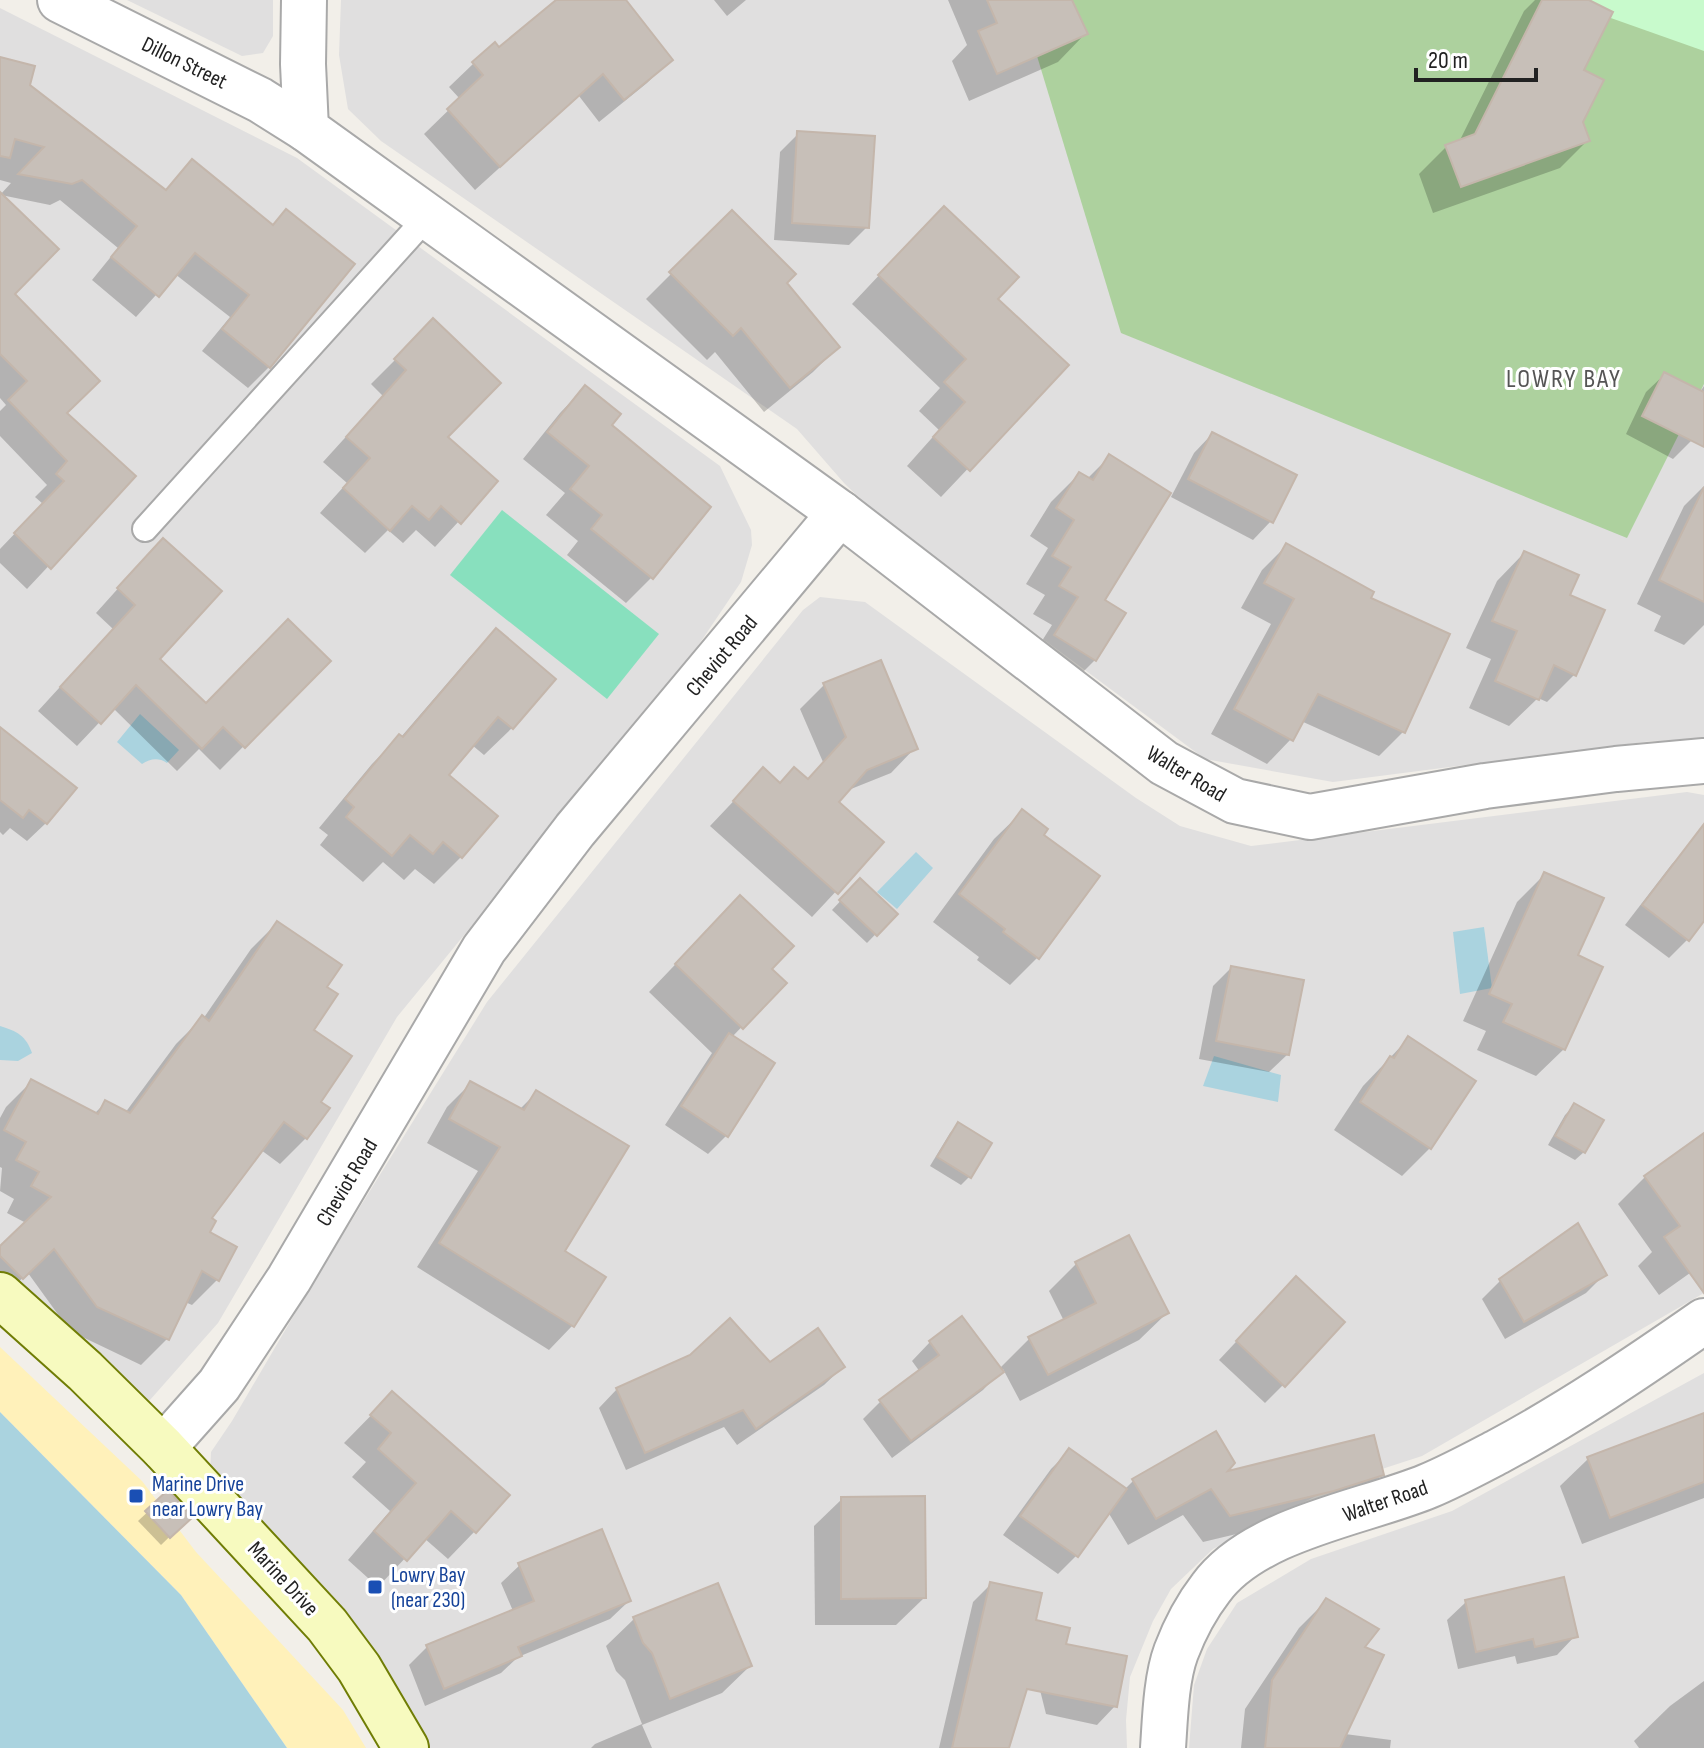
<svg xmlns="http://www.w3.org/2000/svg" width="1704" height="1748" font-family="'Sofia Sans Condensed',sans-serif">
<style>
.residential{fill:#e0dfdf}
.forest{fill:#add19e}
.sand{fill:#fff1ba}
.park{fill:#c8facc}
.pitch{fill:#88e0be}
.water{fill:#aad3df}
.shadow{fill:#0003}
.building{fill:#c7bfb8;stroke:#c4b6ab;stroke-width:2}
.lines{fill:none;stroke-linecap:round;stroke-linejoin:round}
.service-casing{stroke:#a9a9a9;stroke-width:28}
.minor-casing{stroke:#a9a9a9;stroke-width:48}
.secondary-casing{stroke:#707d05;stroke-width:48}
.service{stroke:#fff;stroke-width:24}
.minor{stroke:#fff;stroke-width:44}
.secondary{stroke:#f7fabf;stroke-width:44}
.transit-dot{fill:#1a4fb4;stroke:#fff;stroke-width:3}
.labels{text-anchor:middle;stroke-width:6;stroke-linejoin:round;paint-order:stroke}
.street-label{font-size:22px;fill:#222;stroke:#fff}
.transit-label{font-size:22px;fill:#164399;stroke:#fff;text-anchor:start}
.quarter-label{font-size:26px;letter-spacing:2px;fill:#555;stroke:#fff}
</style>
<rect width="100%" height="100%" fill="#f2efe9"/>
<!-- residential -->
<g class="residential">
<polygon points="127,0 273,0 273,36 263,53 242,56"/>
<polygon points="341,0 1058,0 1704,51 1704,740 1652,741 1333,782 1205,759 881,519 844,483 797,429 381,141 348,109 339,55"/>
<polygon points="0,8 297,158 720,466 751,530 752,545 741,582 685,665 397,1017 218,1323 142,1409 0,1285"/>
<polygon points="820,597 865,602 1136,798 1180,826 1251,846 1687,792 1704,795 1704,1293 1422,1456 1345,1481 1213,1549 1171,1589 1153,1621 1130,1677 1126,1720 1127,1748 417,1748 210,1474 211,1452 232,1421 311,1286 487,1002 803,610"/>
<polygon points="1704,1373 1704,1748 1189,1748 1194,1685 1207,1649 1237,1603 1311,1559 1452,1511"/>
</g>
<!-- forest -->
<polygon class="forest" points="1020,0 1704,0 1704,384 1627,538 1121,333"/>
<!-- sand -->
<polygon class="sand" points="0,1347 142,1481 196,1552 343,1710 366,1748 287,1748 181,1595 0,1412"/>
<!-- park -->
<polygon class="park" points="1560,0 1704,0 1704,51"/>
<!-- pitch -->
<polygon class="pitch" points="502,510 659,634 607,699 450,575"/>
<!-- water -->
<g class="water">
<path d="M140,714L179,750L167,763C158,757 150,759 142,764L117,742Z"/>
<polygon points="916,852 933,868 897,909 877,892"/>
<polygon points="1484,927 1492,988 1460,994 1453,932"/>
<path d="M0,1026C17,1031 26,1036 32,1053L18,1061L0,1060Z"/>
<polygon points="1214,1056 1281,1075 1278,1102 1203,1086"/>
<polygon points="0,1412 181,1595 287,1748 0,1748"/>
</g>
<!-- shadow -->
<g class="shadow">
<polygon points="560,0 623,0 671,59 647,83 599,122 579,96 475,190 424,134 460,99 449,87 473,64 494,45 498,49"/>
<polygon points="714,0 746,0 727,16"/>
<polygon points="948,0 1070,0 1085,34 1058,62 969,101 952,61 967,45"/>
<polygon points="1535,0 1585,0 1580,122 1587,141 1560,168 1433,213 1419,174 1447,146 1459,142 1524,11"/>
<polygon points="0,59 28,86 164,191 192,162 271,226 286,211 269,367 248,388 202,351 230,317 175,274 136,317 92,280 118,248 60,200 50,205 1,195 12,294 65,413 133,476 27,589 0,563 0,549 43,504 35,497 47,485 0,436 0,411 6,405 0,398 0,195 11,183 0,180"/>
<polygon points="798,134 867,227 849,245 774,240 780,152"/>
<polygon points="732,213 784,283 838,347 813,372 764,412 715,352 707,360 646,299"/>
<polygon points="916,236 995,299 1066,365 941,497 907,466 939,430 919,411 940,388 852,304"/>
<polygon points="434,321 445,437 496,481 435,547 416,530 403,543 388,530 365,553 320,513 347,483 323,462 383,396 371,384"/>
<polygon points="1665,374 1700,392 1704,386 1704,434 1692,440 1673,459 1626,434 1646,392"/>
<polygon points="585,387 610,425 709,507 651,578 626,603 567,555 578,541 546,515 565,493 523,459 560,413"/>
<polygon points="1212,434 1271,521 1253,540 1171,497 1194,453"/>
<polygon points="1109,457 1102,600 1095,660 1067,688 1028,663 1052,625 1033,614 1045,595 1026,584 1048,548 1030,536 1051,502 1079,474 1087,479"/>
<polygon points="1704,486 1704,625 1684,645 1654,631 1661,616 1637,604 1684,506"/>
<polygon points="1286,546 1368,599 1403,732 1379,756 1301,721 1291,739 1267,764 1211,734 1271,624 1241,608 1262,570"/>
<polygon points="1524,553 1567,596 1574,675 1547,702 1538,698 1509,726 1469,708 1491,659 1466,648 1497,581"/>
<polygon points="140,564 157,659 205,705 328,661 220,770 199,749 177,771 113,708 77,746 38,711 113,629 96,613"/>
<polygon points="496,630 554,679 512,728 484,755 472,745 446,776 495,817 461,857 434,884 415,869 404,880 383,862 363,882 320,845 328,835 319,828 372,764 400,736 401,737 469,658"/>
<polygon points="824,685 915,748 891,773 846,791 837,802 882,842 812,917 710,826 763,770 779,785 807,780 823,762 800,709"/>
<polygon points="0,730 46,823 27,841 10,828 3,835 0,832"/>
<polygon points="1022,812 1041,835 1097,877 1037,958 1010,985 977,960 979,957 933,922 994,839"/>
<polygon points="1690,846 1704,857 1704,918 1687,940 1669,958 1625,925 1672,864"/>
<polygon points="1545,874 1564,1049 1536,1076 1477,1050 1486,1031 1463,1021 1517,902"/>
<polygon points="860,880 895,914 867,943 832,910"/>
<polygon points="277,923 324,988 311,1031 319,1102 306,1138 280,1164 261,1150 209,1219 207,1233 217,1280 192,1305 185,1302 167,1339 141,1365 70,1331 28,1273 0,1299 0,1248 26,1223 7,1213 14,1199 0,1191 2,1168 0,1167 0,1118 6,1107 32,1081 94,1114 105,1103 125,1113 176,1044 202,1018 203,1019 251,949"/>
<polygon points="713,925 770,969 784,983 732,1037 726,1136 708,1154 665,1125 712,1053 649,992"/>
<polygon points="1231,968 1288,1054 1269,1072 1199,1059 1213,986"/>
<polygon points="1408,1039 1473,1081 1430,1148 1402,1176 1334,1130 1363,1086"/>
<polygon points="470,1084 519,1110 536,1093 562,1252 603,1277 572,1326 549,1350 417,1267 478,1171 427,1143 447,1107"/>
<polygon points="1574,1106 1584,1152 1575,1160 1548,1145 1565,1115"/>
<polygon points="958,1125 969,1177 961,1185 930,1166 950,1133"/>
<polygon points="1704,1135 1704,1259 1690,1273 1659,1295 1638,1266 1652,1252 1618,1204 1645,1177"/>
<polygon points="1077,1263 1167,1313 1139,1340 1020,1401 1003,1369 983,1390 892,1458 863,1419 881,1401 920,1372 912,1361 930,1342 999,1369 1029,1339 1064,1321 1049,1291"/>
<polygon points="1604,1275 1586,1293 1505,1339 1482,1299 1501,1280"/>
<polygon points="1278,1297 1283,1385 1265,1403 1219,1360"/>
<polygon points="770,1364 843,1367 824,1385 737,1445 724,1427 626,1470 599,1408 617,1389"/>
<polygon points="392,1394 475,1531 448,1559 424,1538 378,1587 348,1560 390,1511 352,1477 366,1462 344,1443"/>
<polygon points="1704,1415 1704,1498 1582,1544 1560,1486 1588,1459"/>
<polygon points="1069,1451 1124,1490 1133,1481 1222,1474 1381,1475 1354,1502 1304,1518 1203,1542 1183,1515 1128,1545 1108,1512 1076,1556 1058,1574 1003,1535 1051,1469"/>
<polygon points="168,1493 190,1517 161,1545 138,1521"/>
<polygon points="842,1499 924,1598 896,1625 815,1625 814,1526"/>
<polygon points="520,1565 629,1601 610,1619 518,1657 501,1673 425,1706 409,1665 427,1647 513,1611 501,1583"/>
<polygon points="991,1584 1115,1706 1097,1725 1046,1714 1033,1662 1007,1748 939,1748 973,1602"/>
<polygon points="717,1586 750,1666 722,1693 642,1725 652,1748 591,1748 595,1744 642,1724 625,1680 616,1671 606,1646 634,1619"/>
<polygon points="1326,1601 1362,1648 1345,1734 1391,1740 1390,1748 1241,1748 1245,1709 1299,1628"/>
<polygon points="1466,1602 1575,1636 1557,1655 1517,1664 1515,1656 1458,1669 1447,1620"/>
<polygon points="1704,1681 1704,1748 1639,1748 1634,1741 1670,1706"/>
</g>
<!-- building -->
<g class="building">
<polygon points="556,0 626,0 673,60 624,100 603,74 500,167 447,109 483,75 472,62 495,42 499,47"/>
<polygon points="987,0 1072,0 1088,34 997,74 978,31 997,23"/>
<polygon points="1542,0 1589,0 1613,12 1584,70 1604,80 1583,122 1590,141 1461,187 1445,145 1475,134"/>
<polygon points="0,57 35,66 30,85 166,190 192,159 273,225 286,209 355,264 270,368 222,329 249,295 195,253 159,297 111,257 137,226 82,180 72,184 18,174 44,147 15,139 10,158 0,156"/>
<polygon points="797,131 875,136 869,228 792,223"/>
<polygon points="0,192 59,249 15,294 100,381 67,413 136,476 51,569 14,533 64,481 56,474 67,461 8,400 27,381 0,354"/>
<polygon points="944,206 1019,277 998,299 1069,365 970,471 933,437 965,402 944,382 966,359 878,275"/>
<polygon points="732,210 796,274 787,283 840,347 790,388 741,328 733,336 669,272"/>
<polygon points="433,318 501,383 448,437 498,481 461,524 441,506 429,520 412,506 390,531 343,488 370,458 346,437 406,370 394,359"/>
<polygon points="1664,372 1704,392 1704,447 1642,416"/>
<polygon points="585,385 621,414 612,425 711,507 653,579 591,529 602,515 570,489 589,466 547,432"/>
<polygon points="1212,432 1297,475 1273,523 1188,479"/>
<polygon points="1109,454 1171,493 1105,600 1126,613 1096,661 1054,635 1078,597 1059,586 1071,567 1052,556 1074,520 1056,508 1079,472 1093,480"/>
<polygon points="1704,487 1704,602 1659,580"/>
<polygon points="163,538 222,591 160,659 206,703 288,619 331,661 245,748 223,727 202,749 136,685 101,724 60,687 135,605 117,588"/>
<polygon points="1286,543 1374,592 1371,598 1450,634 1405,733 1318,694 1293,741 1234,709 1294,599 1264,583"/>
<polygon points="1524,551 1579,575 1570,595 1605,610 1576,676 1554,665 1539,700 1495,681 1517,631 1492,621"/>
<polygon points="496,628 556,679 513,729 498,717 449,775 498,816 462,858 443,842 433,854 410,835 392,856 346,817 354,807 345,799 399,734 403,737"/>
<polygon points="881,660 918,749 867,770 839,802 884,842 838,894 733,801 763,767 780,783 794,767 808,779 846,737 823,683"/>
<polygon points="0,727 77,788 47,824 29,810 23,818 0,800"/>
<polygon points="1022,809 1048,829 1044,835 1100,876 1039,959 1003,932 1005,929 959,894"/>
<polygon points="1704,824 1704,921 1689,941 1642,905"/>
<polygon points="1544,872 1604,898 1578,955 1603,967 1565,1050 1503,1022 1512,1004 1489,994"/>
<polygon points="860,878 898,914 877,936 839,900"/>
<polygon points="740,895 794,946 772,969 787,983 743,1029 675,964"/>
<polygon points="277,921 342,965 327,987 338,994 314,1030 352,1056 321,1102 330,1108 307,1139 284,1122 212,1218 216,1221 210,1232 237,1247 219,1281 202,1271 169,1340 97,1307 54,1249 23,1279 0,1256 0,1246 51,1197 31,1186 39,1172 16,1160 26,1142 4,1130 31,1079 98,1114 105,1100 130,1113 202,1015 209,1021"/>
<polygon points="1231,966 1304,980 1289,1055 1216,1041"/>
<polygon points="729,1033 775,1063 728,1137 681,1106"/>
<polygon points="1408,1036 1476,1081 1431,1149 1360,1102 1390,1056 1394,1058"/>
<polygon points="470,1081 524,1110 536,1090 629,1146 565,1251 606,1277 574,1327 439,1243 500,1147 449,1119"/>
<polygon points="1574,1103 1604,1120 1585,1153 1555,1136"/>
<polygon points="958,1122 992,1143 971,1178 937,1157"/>
<polygon points="1704,1133 1704,1293 1664,1237 1680,1226 1644,1176"/>
<polygon points="1578,1223 1607,1275 1524,1322 1499,1279"/>
<polygon points="1129,1235 1169,1313 1048,1375 1028,1337 1096,1303 1075,1262"/>
<polygon points="1296,1276 1345,1322 1285,1387 1236,1341"/>
<polygon points="962,1316 1004,1372 911,1441 879,1400 939,1355 929,1341"/>
<polygon points="730,1318 770,1362 818,1328 845,1367 756,1429 743,1410 645,1453 616,1388 690,1355"/>
<polygon points="392,1391 510,1495 476,1533 451,1511 407,1561 374,1531 416,1483 378,1449 391,1433 370,1415"/>
<polygon points="1704,1413 1704,1482 1610,1518 1587,1457"/>
<polygon points="1216,1431 1235,1463 1228,1471 1374,1435 1384,1475 1334,1491 1230,1516 1211,1489 1156,1519 1132,1479"/>
<polygon points="1069,1448 1127,1489 1078,1557 1020,1516"/>
<polygon points="168,1490 193,1517 170,1538 145,1511"/>
<polygon points="925,1496 926,1598 841,1599 841,1497"/>
<polygon points="602,1529 631,1601 518,1647 522,1656 444,1689 426,1645 534,1601 518,1563"/>
<polygon points="1564,1577 1578,1637 1535,1647 1533,1639 1476,1652 1465,1600"/>
<polygon points="990,1582 1042,1593 1036,1620 1070,1628 1066,1644 1127,1656 1117,1707 1027,1689 1009,1748 952,1748"/>
<polygon points="718,1583 752,1666 670,1699 652,1653 643,1643 633,1617"/>
<polygon points="1326,1598 1379,1629 1365,1647 1384,1655 1340,1748 1265,1748 1272,1680"/>
</g>
<g class="lines">
<defs>
<polyline id="service" points="145,529 428,216"/>
<g id="minor">
<polyline points="60,0 260,100 306,129"/>
<polyline points="840,513 1164,763 1235,801 1310,817 1485,786 1616,769 1704,761"/>
<polyline points="163,1448 219,1385 289,1279 484,949 575,830 840,513 306,129 303,64 304,0"/>
<path d="M1163,1748C1165,1719 1166,1679 1176,1652C1184,1631 1197,1606 1211,1588C1255,1528 1363,1513 1428,1486C1452,1476 1476,1463 1499,1451C1570,1413 1638,1367 1704,1321"/>
</g>
<polyline id="secondary" points="0,1295 85,1371 163,1448 327,1625 359,1668 406,1748"/>
</defs>
<!-- service casing -->
<use href="#service" class="service-casing"/>
<!-- minor casing -->
<use href="#minor" class="minor-casing"/>
<!-- secondary casing -->
<use href="#secondary" class="secondary-casing"/>
<!-- service -->
<use href="#service" class="service"/>
<!-- minor -->
<use href="#minor" class="minor"/>
<!-- secondary -->
<use href="#secondary" class="secondary"/>
</g>
<!-- markers -->
<g class="transit-dot">
<rect x="128" y="1488" width="16" height="16" rx="4"/>
<rect x="367" y="1579" width="16" height="16" rx="4"/>
</g>
<g class="labels">
<!-- street labels -->
<g class="street-label">
<text transform="translate(185 62) rotate(26)" y="8">Dillon Street</text>
<text transform="translate(721 655) rotate(-50)" y="8">Cheviot Road</text>
<text transform="translate(1187 773) rotate(31)" y="8">Walter Road</text>
<text transform="translate(346 1182) rotate(-59)" y="8">Cheviot Road</text>
<text transform="translate(1385 1500) rotate(-19)" y="8">Walter Road</text>
<text transform="translate(284 1578) rotate(47)" y="8">Marine Drive</text>
</g>
<!-- transit labels -->
<g class="transit-label">
<text x="152" y="1491">Marine Drive<tspan x="152" dy="25">near Lowry Bay</tspan></text>
<text x="391" y="1582">Lowry Bay<tspan x="391" dy="25">(near 230)</tspan></text>
</g>
<!-- quarter labels -->
<g class="quarter-label">
<text x="1564" y="387">LOWRY BAY</text>
</g>
</g>
<!-- scale -->
<path d="M1416 68v12h120v-12" fill="none" stroke="#222222" stroke-width="4"/>
<text x="1428" y="68" font-size="24" fill="#222222" stroke="#ffffff" stroke-width="6" paint-order="stroke">20 m</text>
</svg>
